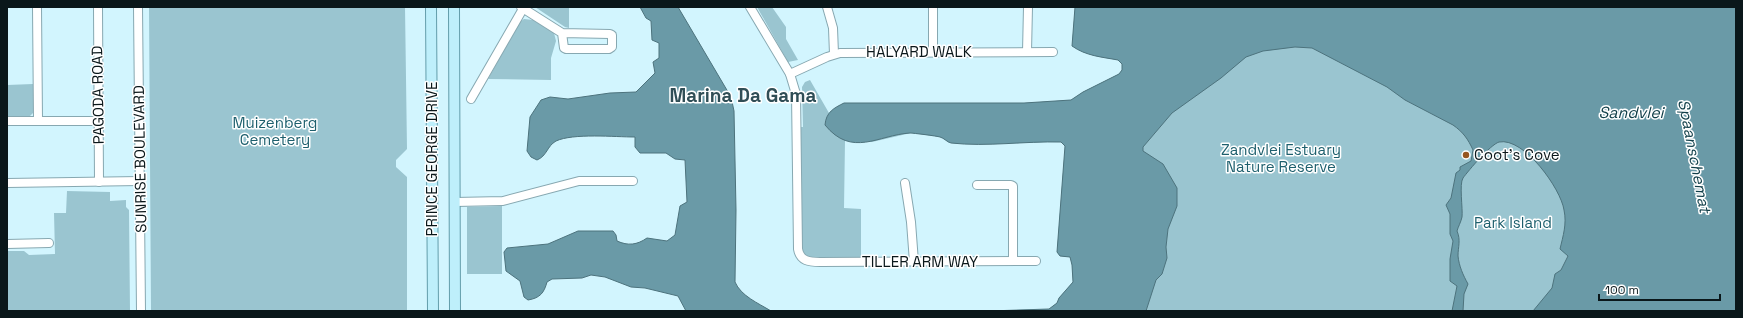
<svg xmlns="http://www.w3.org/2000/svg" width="1743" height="318" font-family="'Space Grotesk',sans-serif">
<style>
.green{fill:#9ac5d0}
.water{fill:#6a9aa7;stroke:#4d737d}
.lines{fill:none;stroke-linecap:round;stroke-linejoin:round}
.minor-casing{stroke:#87a8b1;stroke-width:10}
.major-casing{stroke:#639dab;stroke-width:12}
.minor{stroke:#fff;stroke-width:8}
.major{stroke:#beeffb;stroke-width:10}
.poi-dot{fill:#965520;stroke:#fff;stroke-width:1.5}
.labels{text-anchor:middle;stroke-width:3;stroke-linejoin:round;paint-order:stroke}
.street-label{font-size:15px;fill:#0a171a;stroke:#fff}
.park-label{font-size:15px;fill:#1d5f6d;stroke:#fff}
.poi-label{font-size:15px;fill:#0a171a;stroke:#fff;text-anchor:start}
.water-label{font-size:16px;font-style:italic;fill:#113f49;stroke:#fff}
.district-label{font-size:19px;font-weight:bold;fill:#304e56;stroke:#fff}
</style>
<rect width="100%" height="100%" fill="#d2f5fe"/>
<!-- green -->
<g class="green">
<polygon points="149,7 405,7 407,149 396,160 396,167 407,177 407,311 151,311"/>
<polygon points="535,7 569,7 569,28 565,27"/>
<polygon points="757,7 772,7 786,27 786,39 798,60 788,62"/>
<path d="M1075,7H1736V311H989L1049,309L1057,303L1059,298L1073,282L1072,265L1070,257L1060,256L1057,252L1065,146L1061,142L949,143L941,137L911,133L872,142L845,141L844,208L861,209V258H811L805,255L801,247V127H803L802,87L805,82L810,80L829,113L844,103H1024L1071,100L1083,92L1119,74L1122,70V64L1118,60C1102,57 1086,56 1072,46Z"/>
<polygon points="524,19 533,20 554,33 556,41 551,58 551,80 488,79 520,22"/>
<polygon points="33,84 33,113 30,116 7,116 7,85"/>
<polygon points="67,191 110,192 110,201 126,200 126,207 129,210 130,311 7,311 7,251 24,251 29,255 55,254 54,213 66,213"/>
<polygon points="502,206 502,274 467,274 467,207"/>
</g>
<!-- water -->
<g class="water">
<path d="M640,7H678L731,97L734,111L736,210L735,282C741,296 758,303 771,311H686L678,296L645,288L631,287L605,277L591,275L582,278L552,279L547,282C544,293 540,298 528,300L524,297L520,281L506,271L504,252L507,248L548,244L578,231H613L616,235L617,241C628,246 637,245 647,238L667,241L675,235L680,206L687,202L685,160L675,159L666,153H640L635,147V137C615,137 573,133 556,141C547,146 547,156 537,160L531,157L527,151L530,117L541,100L550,97L568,99L610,93L636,92L655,73L653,62L659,58V43L652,40L651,21L646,18Z"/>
<path d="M1075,7H1736V311H1533L1552,288L1555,274L1561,270L1568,256L1560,249C1563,236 1567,224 1564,210C1561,189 1524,137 1499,142C1490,145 1469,170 1463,178C1459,184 1463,209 1462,217C1461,222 1458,227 1457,231C1461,240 1458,247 1458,256C1459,266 1463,275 1468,284L1464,294L1463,311H1452L1457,286L1450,281V259L1453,241L1450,234V214L1446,205L1451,198L1456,173L1460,170V167L1471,161L1473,150C1468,139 1463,132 1453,125L1405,100L1387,87L1312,48L1295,47L1263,51L1246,57L1221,78L1172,113L1143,147V151L1163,164L1177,188V206L1168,229L1166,247L1167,258L1162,274L1156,280L1146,311H989L1049,309L1057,303L1059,298L1073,282L1072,265L1070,257L1060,256L1057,252L1065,146L1061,142C1025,141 987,147 951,143C947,142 944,138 940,137C937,136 913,133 910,133C878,135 852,158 825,125C826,112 834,108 844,103H1024L1071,100L1083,92L1119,74L1122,70V64L1118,60C1102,57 1086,56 1072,46Z"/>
</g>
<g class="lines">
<defs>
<g id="minor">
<polyline points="37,7 38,120"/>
<polyline points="98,7 99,182"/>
<polyline points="138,7 141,311"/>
<polyline points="521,7 562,33 610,34 612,35 612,47 609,49 566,49 564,48 562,33"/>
<path d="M750,7L790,74L796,94L798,249C800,261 809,262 820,262L1036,261"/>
<polyline points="827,7 833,28 834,54"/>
<polyline points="933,7 933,52"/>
<polyline points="1027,52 1028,7"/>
<polyline points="790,74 827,57 840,53 1053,52"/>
<polyline points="471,99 524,7"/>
<polyline points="7,121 99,121"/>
<polyline points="7,183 140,181"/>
<polyline points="905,183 911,222 914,262"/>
<polyline points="977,185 1011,185 1013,186 1013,261"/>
<polyline points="455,202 503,201 579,181 633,181"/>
<polyline points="7,244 49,243"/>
</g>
<g id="major">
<polyline points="431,7 433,311"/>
<polyline points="454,7 455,311"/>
</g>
</defs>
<!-- minor casing -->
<use href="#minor" class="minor-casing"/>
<!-- major casing -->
<use href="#major" class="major-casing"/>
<!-- minor -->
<use href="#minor" class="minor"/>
<!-- major -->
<use href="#major" class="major"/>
</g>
<!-- markers -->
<circle class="poi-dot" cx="1466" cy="155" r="4"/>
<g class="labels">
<!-- street labels -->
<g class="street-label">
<text x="919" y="57">HALYARD WALK</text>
<text transform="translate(98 95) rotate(-91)" y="5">PAGODA ROAD</text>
<text transform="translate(140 159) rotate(-91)" y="5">SUNRISE BOULEVARD</text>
<text transform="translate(432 159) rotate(-90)" y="5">PRINCE GEORGE DRIVE</text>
<text x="920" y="267">TILLER ARM WAY</text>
</g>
<!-- park labels -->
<g class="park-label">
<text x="275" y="128">Muizenberg<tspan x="275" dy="17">Cemetery</tspan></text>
<text x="1281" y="155">Zandvlei Estuary<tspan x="1281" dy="17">Nature Reserve</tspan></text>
<text x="1513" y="228">Park Island</text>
</g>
<!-- poi labels -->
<g class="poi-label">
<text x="1474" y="160">Coot's Cove</text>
</g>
<!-- water labels -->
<g class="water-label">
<text x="1631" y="118">Sandvlei</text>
<text transform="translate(1695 156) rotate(79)" y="6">Spaanschemat</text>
</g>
<!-- district labels -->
<g class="district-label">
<text x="743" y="102">Marina Da Gama</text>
</g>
</g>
<!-- border -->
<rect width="1743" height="318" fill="none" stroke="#0a171a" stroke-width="16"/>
<!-- scale -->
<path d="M1599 294v6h121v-6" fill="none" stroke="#0a171a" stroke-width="2"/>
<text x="1605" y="294" font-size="12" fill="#0a171a" stroke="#ffffff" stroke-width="3" paint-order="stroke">100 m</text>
</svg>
